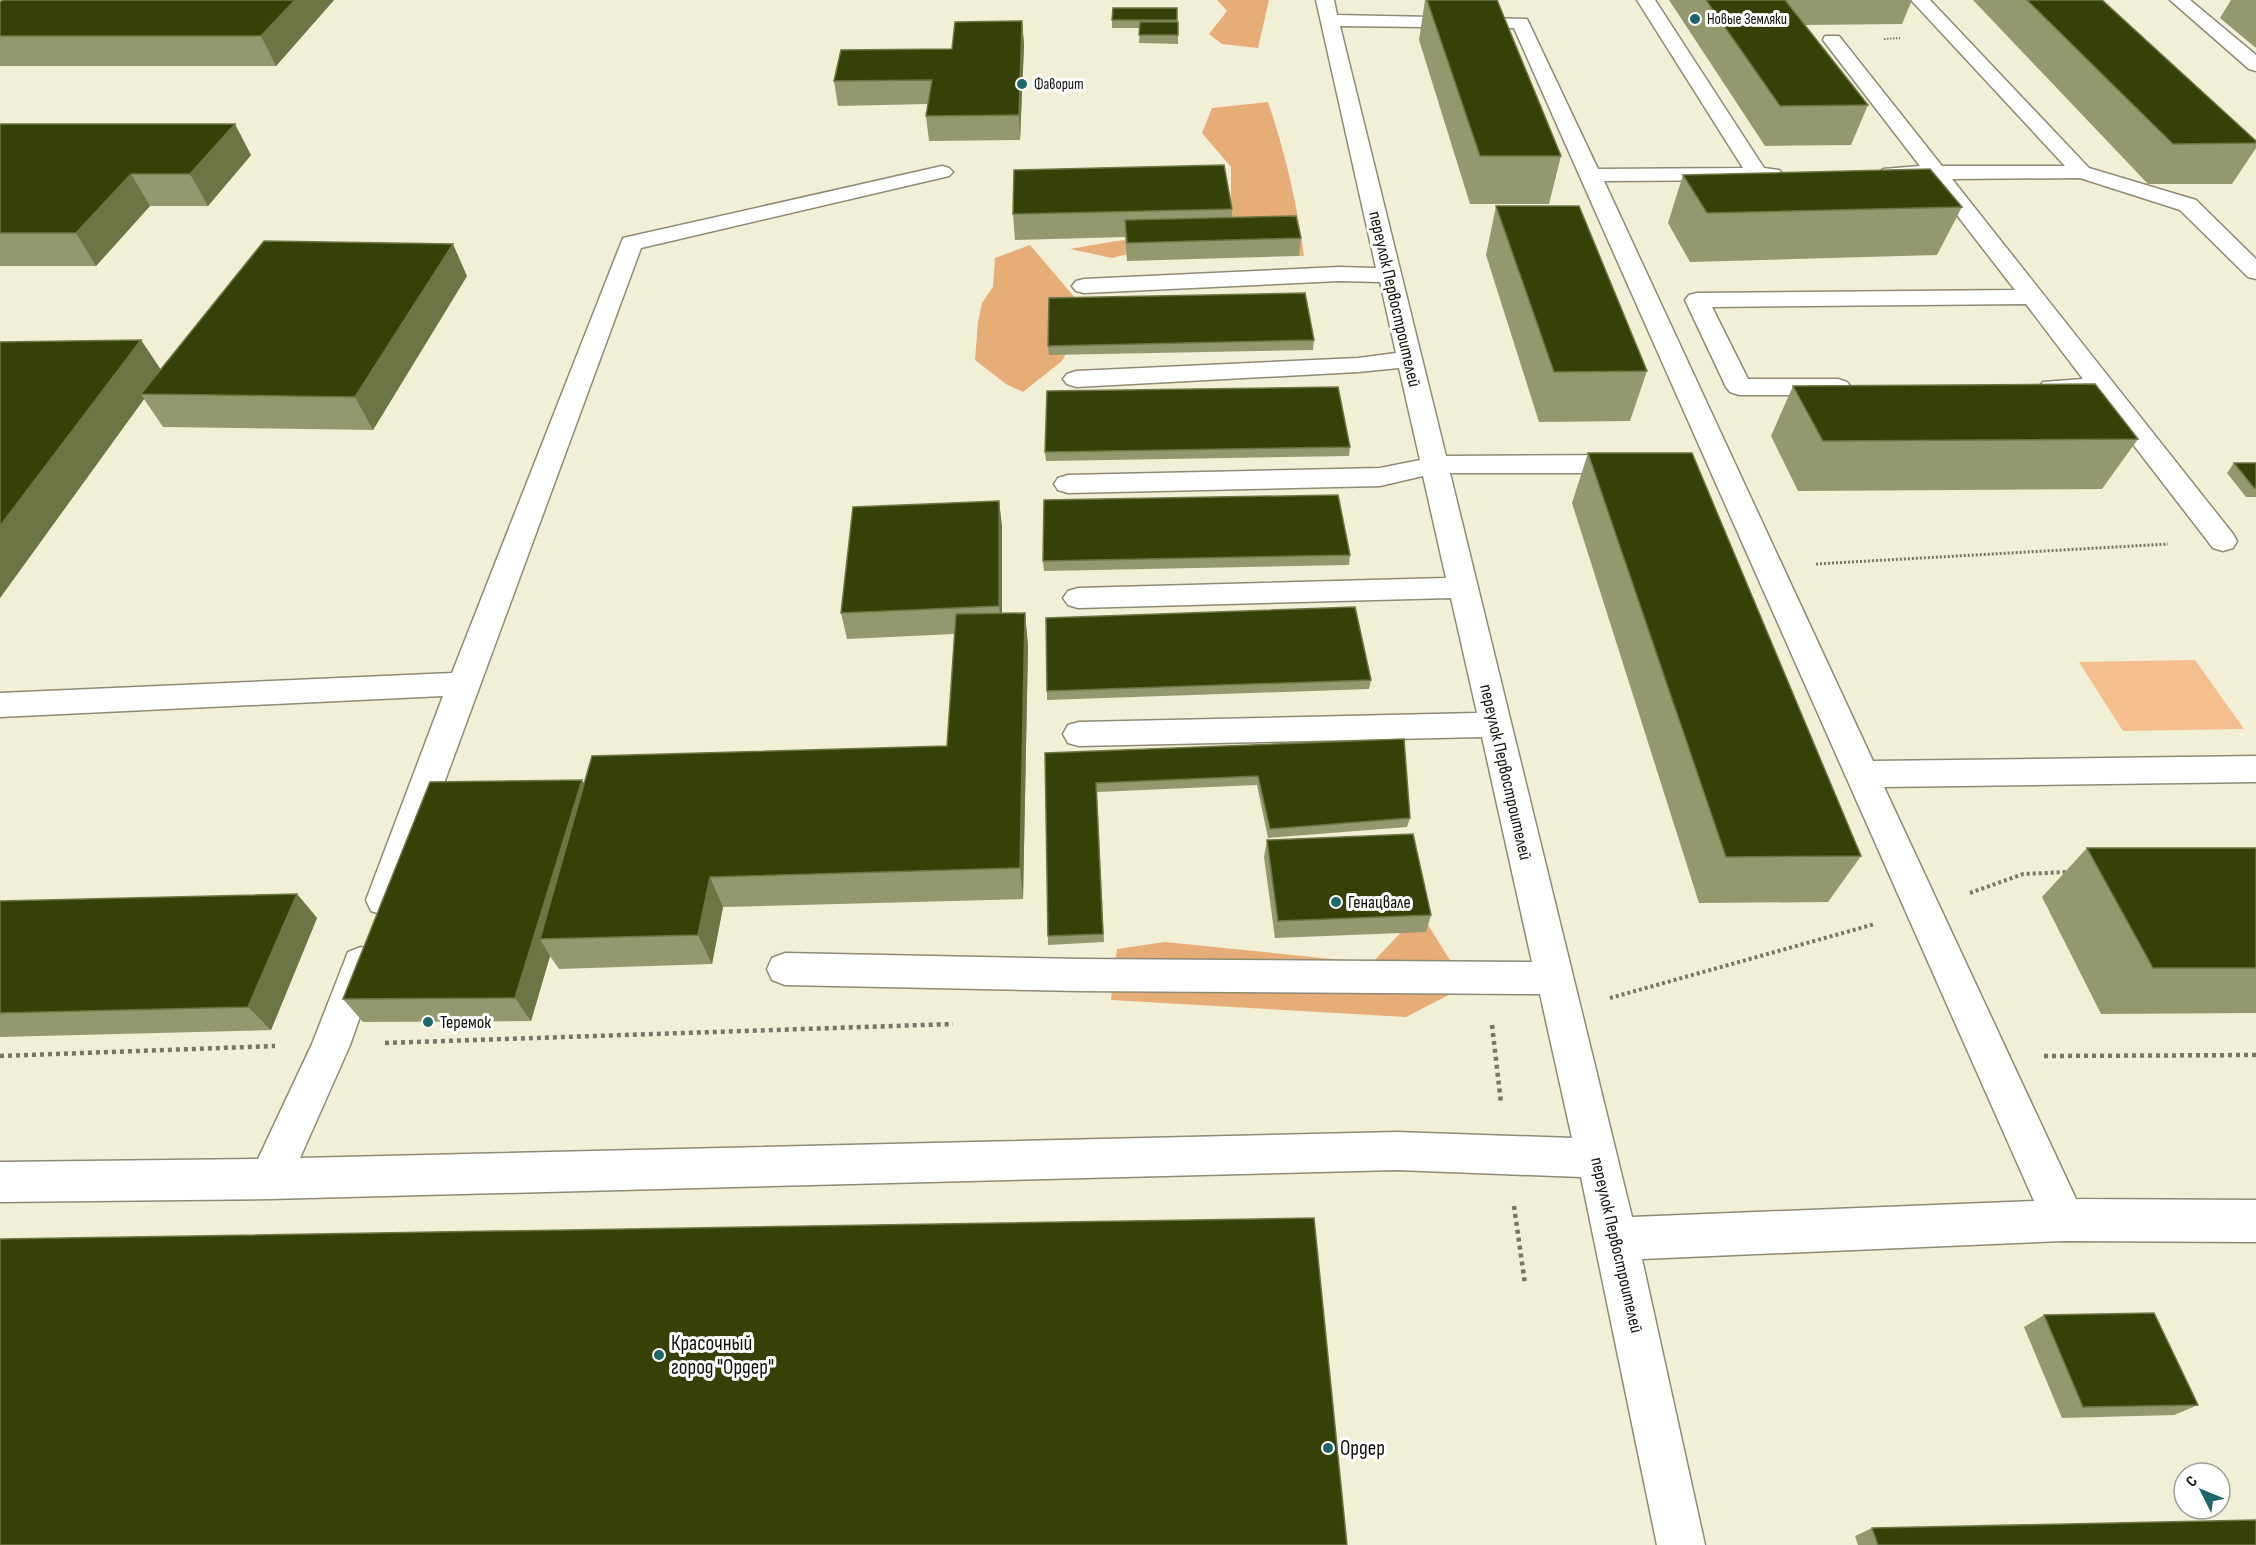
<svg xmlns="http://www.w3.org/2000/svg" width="2256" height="1545" font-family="'Sofia Sans Condensed',sans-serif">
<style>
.green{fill:#f4be8f}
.forest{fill:#e7ad78}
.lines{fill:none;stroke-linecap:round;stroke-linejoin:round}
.minor-casing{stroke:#8e8a74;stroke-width:3}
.path-far3{stroke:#787667;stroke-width:2;stroke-dasharray:1.5 1.5;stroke-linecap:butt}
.path-far2{stroke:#787667;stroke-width:3;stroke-dasharray:2 2;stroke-linecap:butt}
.path-far1{stroke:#787667;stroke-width:4;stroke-dasharray:3 3;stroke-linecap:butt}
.path{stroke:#787667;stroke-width:4.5;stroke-dasharray:4 4;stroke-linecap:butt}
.minor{fill:#fff;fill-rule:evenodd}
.wall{fill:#94986f}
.shaded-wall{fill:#6e7545}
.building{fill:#364107;stroke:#6e7545;stroke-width:1.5}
.poi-dot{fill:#1b6869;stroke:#fff;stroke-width:2}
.labels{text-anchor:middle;stroke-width:6;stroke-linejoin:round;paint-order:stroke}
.far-poi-label{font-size:15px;fill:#100f07;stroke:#fff;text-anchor:start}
.street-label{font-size:18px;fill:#100f07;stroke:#fff}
.poi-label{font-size:18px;fill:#100f07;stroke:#fff;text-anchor:start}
.near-poi-label{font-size:21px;fill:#100f07;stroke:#fff;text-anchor:start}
</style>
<rect width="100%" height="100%" fill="#f2efd7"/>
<!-- green -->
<polygon class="green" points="2195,660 2244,729 2123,731 2079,662"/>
<!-- forest -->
<g class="forest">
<polygon points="1217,0 1269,0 1258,48 1222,44 1209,34 1227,11"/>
<path d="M1268,102C1285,152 1297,203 1304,256L1152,248L1112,258L1070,249L1116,241L1228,232L1231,202V167L1202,133L1212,108Z"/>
<polygon points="1030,245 1088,313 1062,361 1023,392 1006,384 975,360 978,322 982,303 993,287 995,258"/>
<polygon points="1420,912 1466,986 1406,1017 1111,1000 1117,949 1165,942 1372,963"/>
</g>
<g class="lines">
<defs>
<g id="minor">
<path d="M1316,0H1334L1337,15L1527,19L1598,169L1743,168L1637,0H1655L1764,168L1779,170L1783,174L1779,178L1772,180L1604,181L1873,761L2256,756V782L1884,787L2076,1199L2256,1200V1242L2064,1241L1642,1259L1705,1545H1657L1581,1177L1397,1170L270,1199L0,1202V1162L258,1159L312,1044L348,952L361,947L374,952L379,963L350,1045L300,1158L1397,1132L1572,1138L1540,994L1080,991L785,985L772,980L767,969L772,958L785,953L1080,959L1532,962L1482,737L1079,746L1068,743L1063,734L1068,725L1079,722L1477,713L1451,598L1078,608L1068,605L1063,598L1068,591L1078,588L1446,578L1423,476L1380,486L1068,493L1058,490L1054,484L1058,478L1068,475L1380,468L1420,460L1399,368L1358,372L1076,387L1067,384L1063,379L1067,374L1076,371L1358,358L1396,353L1380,282L1339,281L1084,293L1076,291L1072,286L1076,281L1084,279L1339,267L1376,268ZM1340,26L1514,28L2034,1201L1632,1217L1450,473H1629L1639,470L1642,464L1639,458L1629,455L1446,456Z"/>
<polygon points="1911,0 1930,0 2089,168 2196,200 2256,259 2256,279 2248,277 2180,210 2080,178 1952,179 2233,534 2237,541 2233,548 2223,551 2213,548 2095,395 2052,395 2043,392 2039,387 2043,382 2083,379 2026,304 1712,307 1748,379 1838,379 1847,382 1851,387 1847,392 1838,395 1739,395 1730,392 1726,387 1685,300 1689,295 1697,293 2015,290 1929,179 1883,177 1879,173 1883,169 1920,166 1823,40 1825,36 1839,36 1942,166 2065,166"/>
<polygon points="2170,0 2190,0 2256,55 2256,71 2249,69"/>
<polygon points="942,166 949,168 953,172 949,176 641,248 397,911 384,915 371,911 366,900 443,696 0,717 0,693 452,673 623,238"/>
</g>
</defs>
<!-- minor casing -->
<use href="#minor" class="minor-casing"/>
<!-- path-far3 -->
<polyline class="path-far3" points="1884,39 1900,38"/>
<!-- path-far2 -->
<polyline class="path-far2" points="1816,564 2168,544"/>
<!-- path-far1 -->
<g class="path-far1">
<polyline points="1970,893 2023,874 2067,872"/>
<polyline points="1610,998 1875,924"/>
</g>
<!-- path -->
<g class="path">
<polyline points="1492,1025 1501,1103"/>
<polyline points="385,1043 953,1024"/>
<polyline points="0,1056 275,1046"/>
<polyline points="2044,1056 2256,1055"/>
<polyline points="1514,1206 1525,1284"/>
</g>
<!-- minor -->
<use href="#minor" class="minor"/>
</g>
<!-- wall -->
<g class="wall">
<polygon points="334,0 276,66 0,66 0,2"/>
<polygon points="1425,0 1497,0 1561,156 1549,204 1470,204 1419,40"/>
<polygon points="1669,0 1912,0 1902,24 1805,25 1868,105 1851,145 1765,146"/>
<polygon points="1973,0 2102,0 2256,141 2256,148 2232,184 2148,184"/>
<polygon points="2231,0 2256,0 2256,48 2220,18"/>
<polygon points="1177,8 1177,22 1178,22 1178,44 1139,43 1140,28 1112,28 1112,20"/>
<polygon points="1022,21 1024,45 1020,140 929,141 926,116 928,104 838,106 834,81 952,49"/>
<polygon points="0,124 251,155 208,206 150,206 96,266 0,266"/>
<polygon points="1683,175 1962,207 1937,255 1690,262 1668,223"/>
<polygon points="1496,206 1647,371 1630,421 1539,422 1486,255"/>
<polygon points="1232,209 1232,217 1301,238 1299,256 1127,261 1125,237 1015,240 1013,214"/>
<polygon points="467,276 373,430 163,427 144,399 0,598 0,342 141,340 161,370"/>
<polygon points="1314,340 1313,350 1049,355 1048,346"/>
<polygon points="1793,386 2138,439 2102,489 1798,491 1771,436"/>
<polygon points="1350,447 1349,456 1046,461 1045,452"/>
<polygon points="1588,453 1861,856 1828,902 1699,903 1572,503"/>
<polygon points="2234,463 2256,463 2256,497 2246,497 2227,473"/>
<polygon points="999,501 1002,527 1002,613 1025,613 1028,646 1023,899 723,907 712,964 559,969 550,956 531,1021 363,1022 343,999 582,780 584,783 947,746 955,634 847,639 841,613"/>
<polygon points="1350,555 1349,565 1044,571 1043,561"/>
<polygon points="1371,680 1369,689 1047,700 1047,691"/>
<polygon points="1404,739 1410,818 1407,827 1268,838 1257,785 1097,792 1104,942 1048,945 1045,753"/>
<polygon points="1267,840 1431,915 1426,932 1275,938 1264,857"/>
<polygon points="2087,848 2256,848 2256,1013 2101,1014 2042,897"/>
<polygon points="297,894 317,918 271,1030 0,1037 0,901"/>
<polygon points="2044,1315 2198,1405 2174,1415 2062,1418 2024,1327"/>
<polygon points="1872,1528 2256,1545 1858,1545 1855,1536"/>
</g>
<!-- shaded-wall -->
<g class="shaded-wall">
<polygon points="295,0 334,0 276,66 261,36"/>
<polygon points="1022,21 1024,45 1020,140 1019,115"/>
<polygon points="235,124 251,155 208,206 190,174"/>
<polygon points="131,174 150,206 96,266 76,233"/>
<polygon points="453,244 467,276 373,430 355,397"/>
<polygon points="141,340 163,373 141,394 144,399 0,598 0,526"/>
<polygon points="999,501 1002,527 1002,632 999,606"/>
<polygon points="1025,613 1028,646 1023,899 1020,868"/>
<polygon points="582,780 595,805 540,939 550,956 531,1021 515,998"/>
<polygon points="710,877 723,907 712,964 698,935"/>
<polygon points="297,894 317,918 271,1030 248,1007"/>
</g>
<!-- building -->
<g class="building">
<polygon points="3,0 295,0 261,36 0,36 0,2"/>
<polygon points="1427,0 1497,0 1561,156 1480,156"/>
<polygon points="1706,0 1785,0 1868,105 1780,106"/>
<polygon points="2027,0 2102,0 2256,141 2256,143 2173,144"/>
<polygon points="1113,8 1177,8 1177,20 1112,20"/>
<polygon points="1022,21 1019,115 926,116 932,80 834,81 841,50 952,49 955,22"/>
<polygon points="1140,22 1178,22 1178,35 1139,35"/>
<polygon points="0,124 235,124 190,174 131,174 76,233 0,233"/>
<polygon points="1224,165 1232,209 1013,214 1014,170"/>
<polygon points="1930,169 1962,207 1707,213 1683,175"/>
<polygon points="1496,206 1579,206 1647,371 1554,372"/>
<polygon points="1296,216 1301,238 1127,243 1125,220"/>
<polygon points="264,241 453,244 355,397 141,394"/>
<polygon points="1305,293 1314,340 1048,346 1049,298"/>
<polygon points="141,340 0,526 0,342"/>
<polygon points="2095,384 2138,439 1823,441 1793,386"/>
<polygon points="1338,387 1350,447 1045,452 1047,391"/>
<polygon points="1588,453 1692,453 1861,856 1726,857"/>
<polygon points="2234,463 2256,463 2256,488 2254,488"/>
<polygon points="1338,495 1350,555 1043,561 1044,500"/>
<polygon points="999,501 999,606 841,613 853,507"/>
<polygon points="1355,607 1371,680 1047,691 1046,618"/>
<polygon points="1025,613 1020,868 710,877 698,935 540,939 592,756 947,746 956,614"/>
<polygon points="1404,739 1410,818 1270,829 1258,776 1096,783 1103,934 1048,936 1045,753"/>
<polygon points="582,780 515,998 343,999 430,782"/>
<polygon points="1413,834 1431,915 1278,921 1267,840"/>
<polygon points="2087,848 2256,848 2256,968 2153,968"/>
<polygon points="297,894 248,1007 0,1013 0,901"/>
<polygon points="1314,1218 1347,1545 0,1545 0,1239"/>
<polygon points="2154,1313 2198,1405 2083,1407 2044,1315"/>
<polygon points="2256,1520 2256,1545 1878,1545 1872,1528"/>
</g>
<!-- markers -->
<g class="poi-dot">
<circle cx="1695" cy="19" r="6"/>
<circle cx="1022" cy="84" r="6"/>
<circle cx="1336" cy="902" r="6"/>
<circle cx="428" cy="1022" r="6"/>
<circle cx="659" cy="1355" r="6"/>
<circle cx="1328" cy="1448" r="6"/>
</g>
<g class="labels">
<!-- far-poi labels -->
<g class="far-poi-label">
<text x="1707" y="24">Новые Земляки</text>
<text x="1034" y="89">Фаворит</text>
</g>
<!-- street labels -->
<g class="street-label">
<text transform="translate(1395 299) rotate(77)" y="6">переулок Первостроителей</text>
<text transform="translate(1506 772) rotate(77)" y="6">переулок Первостроителей</text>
<text transform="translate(1617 1245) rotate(77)" y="6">переулок Первостроителей</text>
</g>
<!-- poi labels -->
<g class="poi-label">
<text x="1348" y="908">Генацвале</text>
<text x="440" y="1028">Теремок</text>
</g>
<!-- near-poi labels -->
<g class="near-poi-label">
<text x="671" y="1350">Красочный<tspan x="671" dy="24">город "Ордер"</tspan></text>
<text x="1340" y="1455">Ордер</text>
</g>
</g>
<!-- north arrow -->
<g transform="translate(2202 1491) rotate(313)"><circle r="28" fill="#ffffff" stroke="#9f9f9c" stroke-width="1.5"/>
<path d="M0-4.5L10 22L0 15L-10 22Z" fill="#1b6869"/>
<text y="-9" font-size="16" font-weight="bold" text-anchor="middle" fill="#100f07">С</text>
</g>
</svg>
